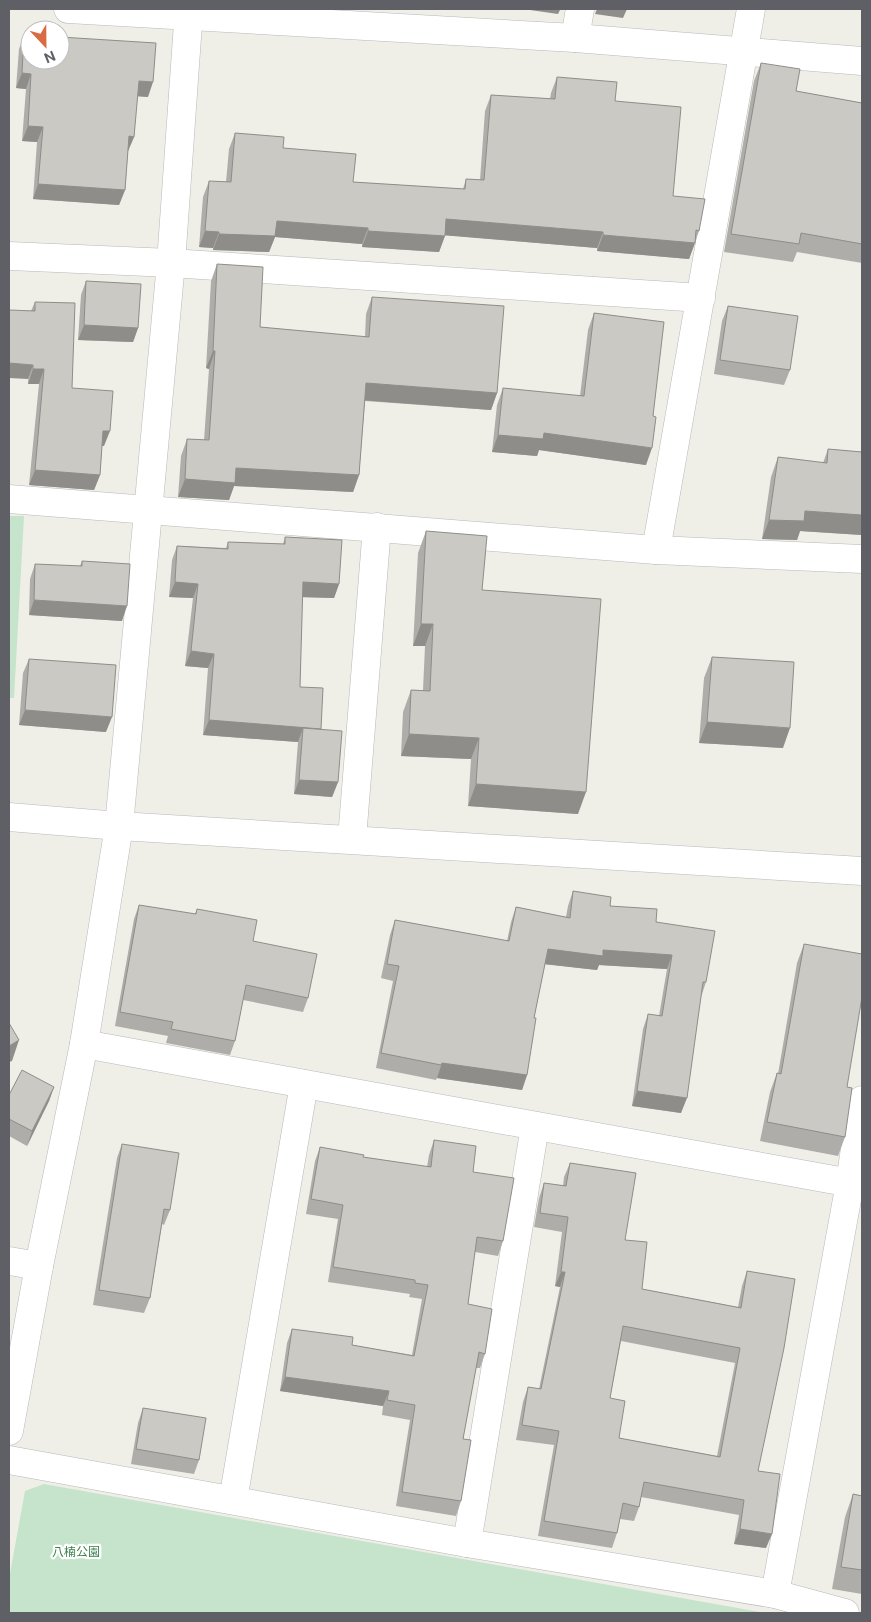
<svg xmlns="http://www.w3.org/2000/svg" width="871" height="1622" font-family="'Public Sans','Noto Sans JP',sans-serif">
<style>
.green{fill:#c6e4cc}
.lines{fill:none;stroke-linecap:round;stroke-linejoin:round}
.minor-casing{stroke:#b7b8bc;stroke-width:29}
.tertiary-casing{stroke:#b7b8bc;stroke-width:29}
.minor{stroke:#fff;stroke-width:28}
.tertiary{stroke:#fff;stroke-width:28}
.wall{fill:#afada9;fill-rule:evenodd}
.shaded-wall{fill:#8e8d89}
.building{fill:#cbc9c4;stroke:#8e8d89;fill-rule:evenodd}
.labels{text-anchor:middle;stroke-width:4.5;stroke-linejoin:round;paint-order:stroke}
.park-label{font-size:12px;fill:#3c7f4c;stroke:#fff}
</style>
<rect width="100%" height="100%" fill="#efefe7"/>
<!-- green -->
<g class="green">
<polygon points="9,516 24,516 14,698 9,698"/>
<polygon points="44,1484 765,1613 9,1613 9,1579 25,1491"/>
</g>
<g class="lines">
<defs>
<g id="minor">
<polyline points="68,9 575,38 862,61"/>
<polyline points="575,38 580,9"/>
<polyline points="9,256 171,263 701,298"/>
<polyline points="9,499 656,550 862,559"/>
<polyline points="656,550 751,9"/>
<polyline points="119,826 171,263 189,9"/>
<polyline points="352,839 377,527"/>
<polyline points="84,1044 862,1185"/>
<polyline points="9,1261 39,1266"/>
<polyline points="233,1500 304,1084"/>
<polyline points="467,1543 535,1126"/>
<polyline points="775,1594 850,1183 862,1100"/>
</g>
<g id="tertiary">
<polyline points="9,817 119,826 862,871"/>
<polyline points="9,1431 39,1266 84,1044 119,826"/>
<polyline points="9,1460 467,1543 775,1594 845,1613"/>
</g>
</defs>
<!-- minor casing -->
<use href="#minor" class="minor-casing"/>
<!-- tertiary casing -->
<use href="#tertiary" class="tertiary-casing"/>
<!-- minor -->
<use href="#minor" class="minor"/>
<!-- tertiary -->
<use href="#tertiary" class="tertiary"/>
</g>
<!-- wall -->
<g class="wall">
<polygon points="24,35 148,97 137,96 134,137 128,151 125,190 119,205 33,199 37,142 22,141 26,89 16,88 19,49"/>
<polygon points="761,63 796,91 862,103 862,263 797,252 793,262 724,252 754,81"/>
<polygon points="557,77 615,101 673,196 699,231 689,259 597,251 597,248 445,235 439,252 362,247 362,244 275,237 269,252 213,250 213,248 199,247 203,197 209,181 226,182 229,149 235,133 283,148 353,182 463,189 466,179 480,180 485,111 491,95 550,99 551,93"/>
<polygon points="217,264 260,327 365,337 366,314 372,297 497,393 491,410 365,401 359,475 353,492 234,486 229,500 178,497 181,456 187,439 204,440 209,369 206,368 211,281"/>
<polygon points="86,281 138,328 133,342 78,340 81,295"/>
<polygon points="35,302 72,388 104,446 102,446 100,475 94,490 29,485 39,384 28,384 31,311"/>
<polygon points="728,306 790,370 784,385 714,374 722,321"/>
<polygon points="594,313 646,465 539,450 537,456 492,452 497,405 503,388 580,396 588,330"/>
<polygon points="828,449 862,452 862,535 800,531 797,540 762,539 771,477 778,457 823,463"/>
<polygon points="426,531 482,590 578,814 468,806 471,759 401,756 403,712 411,690 423,690 425,646 413,646 418,553"/>
<polygon points="285,537 339,584 334,598 302,597 300,687 321,729 338,782 332,797 294,794 298,742 203,735 208,668 185,666 193,598 169,597 172,560 177,546 226,548 228,542 283,544"/>
<polygon points="82,561 122,621 29,615 30,579 35,564 80,566"/>
<polygon points="712,657 783,748 699,743 704,678"/>
<polygon points="29,659 106,732 19,725 23,673"/>
<polygon points="573,891 610,906 656,922 706,982 701,997 681,1113 632,1106 643,1029 648,1014 659,1016 667,969 599,965 597,970 545,964 534,1018 527,1075 522,1090 437,1078 436,1080 376,1068 393,981 381,978 390,935 395,920 507,941 511,922 516,907 566,917 568,906"/>
<polygon points="139,905 195,914 197,909 253,941 308,998 303,1012 243,1000 235,1041 230,1055 166,1043 168,1036 115,1026 134,919"/>
<polygon points="804,944 847,1087 845,1137 838,1156 760,1141 770,1092 777,1073 778,1074 797,963"/>
<polygon points="54,1087 49,1101 27,1146 9,1136 9,1095"/>
<polygon points="434,1140 473,1172 503,1241 498,1256 475,1252 468,1304 485,1354 480,1368 476,1368 463,1439 461,1501 456,1516 396,1506 410,1420 382,1415 383,1406 280,1391 287,1343 292,1329 352,1345 412,1355 422,1299 409,1297 410,1294 328,1282 338,1219 306,1214 315,1161 320,1147 363,1157 427,1167 429,1155"/>
<polygon points="122,1144 170,1210 164,1225 162,1224 150,1298 144,1313 93,1305 117,1158"/>
<path d="M570,1163L625,1240L642,1289L738,1307L742,1286L747,1271L758,1471L766,1548L734,1544L739,1515L641,1497L639,1507L634,1521L620,1519L617,1533L612,1548L538,1536L554,1445L516,1440L523,1402L528,1387L539,1389L560,1287L555,1286L562,1232L534,1227L539,1198L544,1183L563,1186L564,1177ZM621,1341L735,1363L717,1456L619,1438L610,1398Z"/>
<polygon points="143,1408 199,1460 194,1474 131,1464 138,1423"/>
<polygon points="853,1494 862,1496 862,1594 832,1589 845,1517"/>
</g>
<!-- shaded-wall -->
<g class="shaded-wall">
<polygon points="523,9 564,9 564,10 560,10 558,14"/>
<polygon points="597,9 627,9 623,18 595,14"/>
<polygon points="22,73 31,74 26,89 16,88"/>
<polygon points="139,81 153,82 148,97 134,96"/>
<polygon points="28,126 43,127 37,142 22,141"/>
<polygon points="129,136 134,137 128,151 124,151"/>
<polygon points="38,184 125,190 119,205 33,199"/>
<polygon points="446,219 603,232 597,248 441,235"/>
<polygon points="277,221 368,228 362,244 275,237 269,252 213,250 219,234"/>
<polygon points="205,231 219,232 213,248 199,247"/>
<polygon points="368,231 445,236 439,252 362,247"/>
<polygon points="603,235 695,243 689,259 597,251"/>
<polygon points="84,325 138,328 133,342 78,340"/>
<polygon points="213,351 215,351 209,369 206,368"/>
<polygon points="9,363 33,365 28,379 9,378"/>
<polygon points="33,369 44,369 39,384 28,384"/>
<polygon points="366,383 497,393 491,410 360,400"/>
<polygon points="103,431 110,431 104,446 98,445"/>
<polygon points="544,433 652,448 646,465 539,450 537,456 492,452 498,435"/>
<polygon points="236,468 359,475 353,492 234,486 229,500 178,497 185,479"/>
<polygon points="35,470 100,475 94,490 29,485"/>
<polygon points="805,511 862,515 862,535 800,531 797,540 762,539 769,520"/>
<polygon points="175,582 198,584 193,598 169,597"/>
<polygon points="303,582 339,584 334,598 298,597"/>
<polygon points="34,600 127,606 122,621 29,615"/>
<polygon points="421,624 433,624 425,646 413,646"/>
<polygon points="191,651 214,654 208,668 185,666"/>
<polygon points="25,710 112,717 106,732 19,725"/>
<polygon points="209,720 321,729 316,743 303,728 298,742 203,735"/>
<polygon points="707,722 790,728 783,748 699,743"/>
<polygon points="409,734 479,738 471,759 401,756"/>
<polygon points="299,780 338,782 332,797 294,794"/>
<polygon points="476,784 586,792 578,814 468,806"/>
<polygon points="548,949 603,950 672,955 667,969 599,965 597,970 543,964"/>
<polygon points="19,1040 12,1061 9,1062 9,1046"/>
<polygon points="442,1063 527,1075 522,1090 437,1078"/>
<polygon points="54,1087 49,1101 27,1146 32,1131"/>
<polygon points="637,1091 687,1098 681,1113 632,1106"/>
<polygon points="561,1272 565,1272 560,1287 555,1286"/>
<polygon points="285,1377 389,1391 383,1406 280,1391"/>
<polygon points="740,1529 772,1534 766,1548 734,1544"/>
</g>
<!-- building -->
<g class="building">
<polygon points="24,35 30,35 30,60 60,60 60,37 156,43 153,82 139,81 134,137 129,136 125,190 38,184 43,127 28,126 31,74 22,73"/>
<polygon points="761,63 800,69 796,91 862,103 862,244 801,233 799,244 731,234"/>
<polygon points="557,77 617,82 615,101 681,107 673,196 705,199 699,231 696,230 695,243 603,235 603,232 446,219 445,236 368,231 368,228 277,221 275,236 219,234 219,232 205,231 209,181 231,182 235,133 284,137 283,148 356,154 353,182 465,189 466,179 484,180 491,95 555,99"/>
<polygon points="217,264 263,267 260,327 369,337 372,297 504,306 497,393 366,383 359,475 236,468 235,483 185,479 187,439 209,440 215,351 213,351"/>
<polygon points="86,281 141,284 138,328 84,325"/>
<polygon points="35,302 75,303 72,388 113,391 110,431 103,431 100,475 35,470 44,369 33,369 33,365 9,363 9,310 35,311"/>
<polygon points="728,306 798,316 790,370 720,360"/>
<polygon points="594,313 664,322 653,416 656,417 652,448 544,433 543,439 498,435 503,388 584,396"/>
<polygon points="828,449 862,452 862,515 805,511 804,521 769,520 778,457 827,463"/>
<polygon points="426,531 487,536 482,590 601,599 586,792 476,784 479,738 409,734 411,690 430,691 433,624 421,624"/>
<polygon points="285,537 342,540 339,584 303,582 300,687 323,688 321,729 209,720 214,654 191,651 198,584 175,582 177,546 228,549 228,542 285,544"/>
<polygon points="82,561 130,564 127,606 34,600 35,564 82,566"/>
<polygon points="712,657 794,662 790,728 707,722"/>
<polygon points="29,659 116,665 112,717 25,710"/>
<polygon points="303,728 342,731 338,782 299,780"/>
<polygon points="573,891 611,897 610,906 657,909 656,922 715,931 706,982 703,982 687,1098 637,1091 648,1014 662,1016 672,955 603,950 603,956 548,949 534,1018 536,1018 527,1075 442,1063 441,1065 381,1053 399,966 387,964 395,920 509,941 516,907 570,918"/>
<polygon points="139,905 196,914 197,909 257,920 253,941 317,954 308,998 246,985 235,1041 171,1029 173,1022 120,1012"/>
<polygon points="804,944 862,954 862,997 847,1087 852,1088 845,1137 767,1122 777,1073 781,1074"/>
<polygon points="9,1023 19,1040 9,1046"/>
<polygon points="22,1070 54,1087 32,1131 9,1119 9,1095"/>
<polygon points="434,1140 476,1146 473,1172 514,1178 503,1241 477,1237 468,1304 492,1309 485,1354 479,1352 463,1439 471,1440 461,1501 402,1492 415,1405 387,1400 389,1391 285,1377 292,1329 353,1337 352,1345 414,1356 428,1285 415,1283 415,1280 333,1267 343,1205 311,1199 320,1147 364,1155 363,1157 431,1167"/>
<polygon points="122,1144 179,1153 170,1210 164,1209 150,1298 99,1290"/>
<path d="M570,1163L636,1173L625,1240L647,1242L642,1289L741,1308L747,1271L795,1279L784,1348L758,1471L780,1474L772,1534L740,1529L744,1500L644,1482L639,1507L623,1503L617,1533L544,1521L559,1431L522,1425L528,1387L541,1389L565,1272H561L568,1217L540,1213L544,1183L566,1186ZM623,1326L740,1348L720,1457L619,1438L625,1401L610,1398Z"/>
<polygon points="143,1408 206,1418 199,1460 136,1449"/>
<polygon points="853,1494 862,1496 862,1570 841,1567"/>
</g>
<g class="labels">
<!-- park labels -->
<g class="park-label">
<text x="76" y="1556">八楠公園</text>
</g>
</g>
<!-- border -->
<rect width="871" height="1622" fill="none" stroke="#5e6066" stroke-width="20"/>
<!-- north arrow -->
<g transform="translate(45 45) rotate(158)"><circle r="24" fill="#ffffff" stroke="#bfbfc2"/>
<path d="M0-4L9 19L0 12L-9 19Z" fill="#da6a42"/>
<text y="-8" font-size="14" font-weight="bold" text-anchor="middle" fill="#5e6066">N</text>
</g>
</svg>
